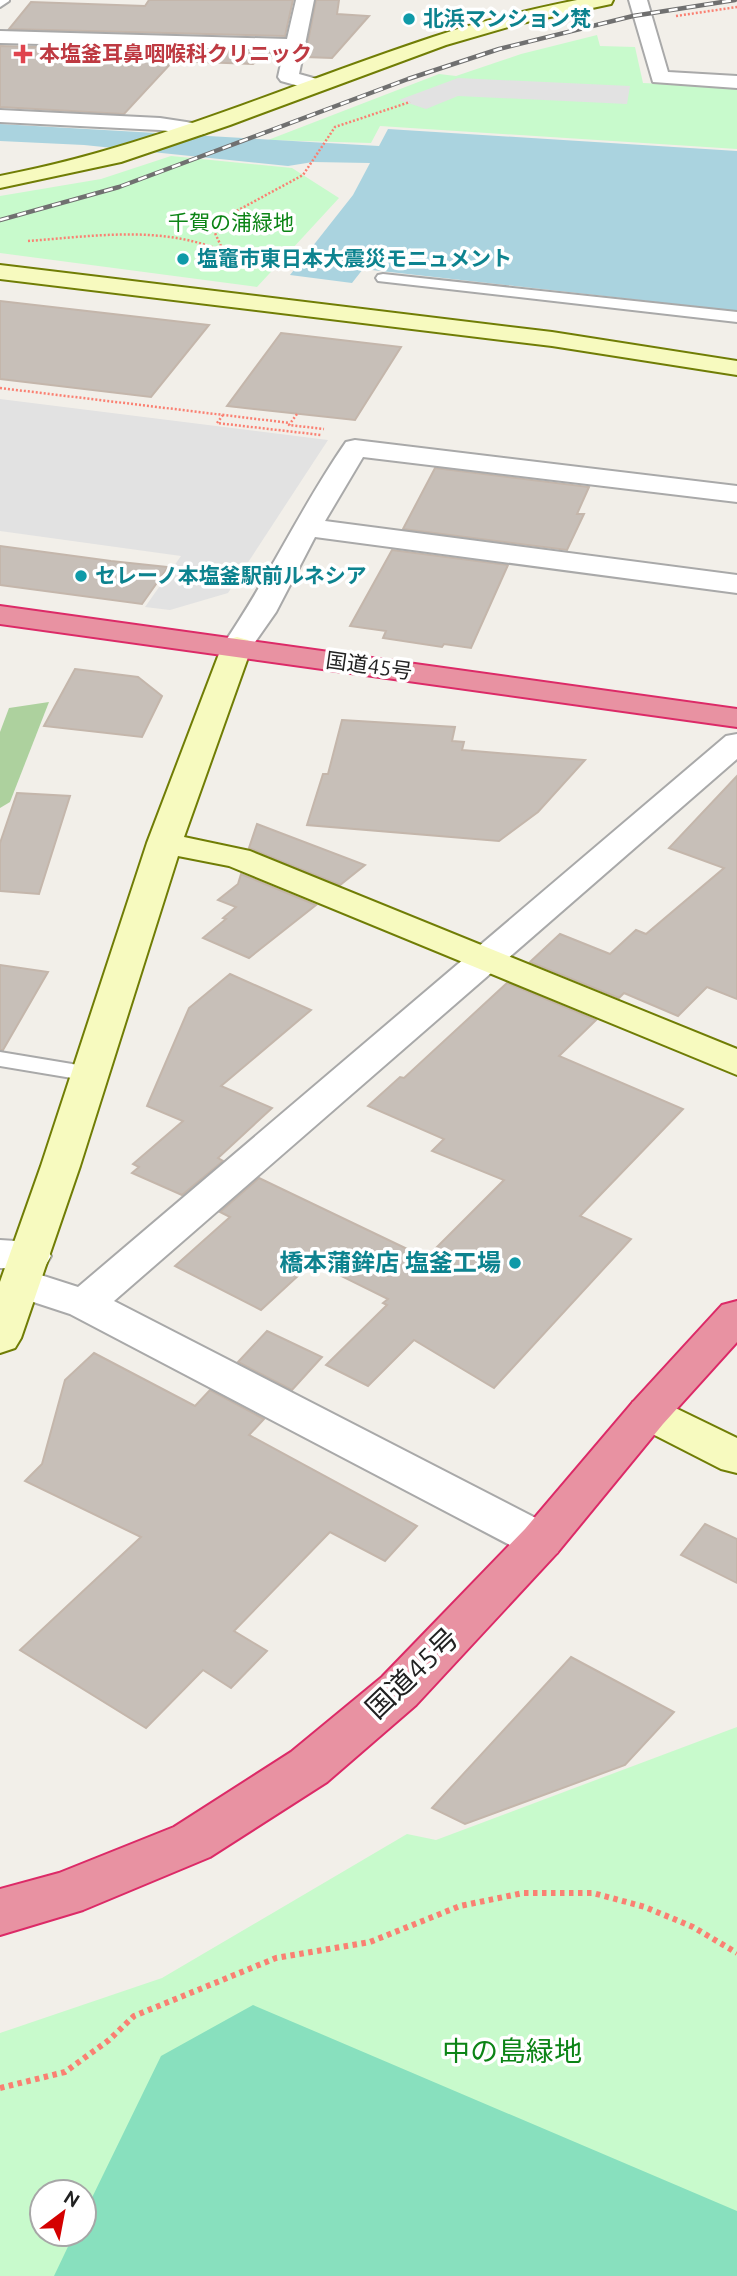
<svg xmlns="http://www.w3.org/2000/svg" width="737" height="2276" font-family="Ubuntu,'Noto Sans JP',sans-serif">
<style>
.forest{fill:#add19e}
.park{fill:#c8facc;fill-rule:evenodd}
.pitch{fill:#88e0be}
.parking{fill:#e2e2e2}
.water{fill:#aad3df}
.building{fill:#c7bfb8;stroke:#c4b6ab;stroke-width:2}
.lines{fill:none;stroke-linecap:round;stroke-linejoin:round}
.lane-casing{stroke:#a9a9a9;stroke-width:4}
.street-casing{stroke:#a9a9a9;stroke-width:4}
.secondary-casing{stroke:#707d05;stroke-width:4}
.highway-casing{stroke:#dc2a67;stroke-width:4}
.path-far1{stroke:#fa8072;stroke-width:2.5;stroke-dasharray:2 2;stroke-linecap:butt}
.path{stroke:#fa8072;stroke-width:6;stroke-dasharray:4.5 4.5;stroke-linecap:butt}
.lane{fill:#fff;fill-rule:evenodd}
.street{fill:#fff;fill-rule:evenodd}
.secondary{fill:#f7fabf;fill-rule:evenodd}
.highway{fill:#e892a2;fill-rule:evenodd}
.rail-casing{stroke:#707070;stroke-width:4.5}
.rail{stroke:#fff;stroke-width:2.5;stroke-dasharray:9;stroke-linecap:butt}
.culture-dot{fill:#0f9aa8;stroke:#fff;stroke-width:2.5}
.health-dot{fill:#e0444e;stroke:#fff;stroke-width:2.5}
.labels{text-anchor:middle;stroke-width:7;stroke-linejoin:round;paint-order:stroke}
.far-culture-label{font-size:21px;font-weight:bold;fill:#0d838f;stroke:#fff;text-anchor:start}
.far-health-label{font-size:21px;font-weight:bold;fill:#be3a42;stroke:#fff;text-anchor:start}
.far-park-label{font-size:21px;fill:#0c8416;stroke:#fff}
.far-street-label{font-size:21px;fill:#222;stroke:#fff}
.culture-label{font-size:24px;font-weight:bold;fill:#0d838f;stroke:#fff;text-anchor:end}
.near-street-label{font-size:28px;fill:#222;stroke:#fff}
.near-park-label{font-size:28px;fill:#0c8416;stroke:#fff}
</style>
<rect width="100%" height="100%" fill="#f2efe9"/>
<!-- forest -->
<polygon class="forest" points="49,702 10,802 0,808 0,732 9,708"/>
<!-- park -->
<g class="park">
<polygon points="597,35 600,46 635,47 643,83 737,87 737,149 380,126 371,143 268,140 439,74 456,76 521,54"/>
<polygon points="171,156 292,168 339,198 257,287 0,253 0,196 101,179"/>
<path d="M737,1727V2276H0V2033L162,1978L407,1834L436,1840ZM42,2192H84V2234H42Z"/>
</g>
<!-- pitch -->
<polygon class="pitch" points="253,2005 737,2211 737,2276 54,2276 74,2234 84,2234 84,2214 161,2056"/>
<!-- parking -->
<g class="parking">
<polygon points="458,78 630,86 627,104 458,96 426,109 399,100"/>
<polygon points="0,399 328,440 228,593 170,610 145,607 181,556 0,531"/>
</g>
<!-- water -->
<polygon class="water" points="0,124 379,146 388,129 737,151 737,311 363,269 352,283 290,275 353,195 370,163 313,162 288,166 84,145 0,141"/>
<!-- building -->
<g class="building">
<polygon points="149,0 293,0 285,36 9,29 31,2 145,6"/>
<polygon points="316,0 339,0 337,14 369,16 332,58 305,57"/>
<polygon points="0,46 281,53 280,56 264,56 253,64 173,61 124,114 0,107"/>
<polygon points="0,301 209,325 151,397 0,379"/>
<polygon points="281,333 401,347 355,420 227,406"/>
<polygon points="435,468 589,487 577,514 584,514 567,550 403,529"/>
<polygon points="0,546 111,561 168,567 142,604 0,585"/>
<polygon points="392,550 508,565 471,648 444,644 442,647 383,638 386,631 350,626"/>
<polygon points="75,669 138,677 162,696 142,737 44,726"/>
<polygon points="342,720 455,727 452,741 464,742 462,750 585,760 538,812 499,841 307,825 323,774 328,774"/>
<polygon points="737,776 737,999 707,987 678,1016 624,993 619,998 530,962 560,934 610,954 636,930 646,934 724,868 669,848"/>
<polygon points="17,793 70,796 39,894 0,891 0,843"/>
<polygon points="257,824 365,865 340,885 249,848"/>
<polygon points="241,874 316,905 249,958 203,938 226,919 223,918 236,907 218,900 238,884"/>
<polygon points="0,965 48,972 3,1050 0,1050"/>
<polygon points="230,974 311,1010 221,1086 272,1108 218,1158 223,1161 182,1195 132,1173 139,1167 133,1164 183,1121 147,1106 189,1008"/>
<polygon points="507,983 596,1020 559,1056 683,1109 580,1216 631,1239 494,1388 414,1340 368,1386 326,1365 387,1305 383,1303 388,1299 313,1262 261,1310 175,1266 230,1217 220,1212 259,1178 426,1258 504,1180 432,1151 444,1139 368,1106 400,1077 404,1078"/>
<polygon points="267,1331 322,1357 292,1390 238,1362"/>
<polygon points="94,1353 195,1406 210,1390 264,1419 249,1435 417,1526 385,1561 330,1532 234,1631 267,1651 231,1688 203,1670 146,1728 20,1650 141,1537 25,1481 42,1464 65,1380"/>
<polygon points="705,1524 737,1539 737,1583 681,1555"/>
<polygon points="571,1657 674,1712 625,1765 465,1824 432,1808"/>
</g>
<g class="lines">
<defs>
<g id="lane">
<polygon points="383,274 737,312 737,322 378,281 376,278 378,275"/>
<polygon points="0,1052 90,1067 98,1069 102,1074 98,1079 90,1081 0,1066"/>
</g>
<g id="street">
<polygon points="0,0 9,0 9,1 0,7"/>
<polygon points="296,0 314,0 299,74 324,81 327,85 324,89 317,91 281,81 278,77 284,50 0,43 0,31 287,39"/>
<polygon points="629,0 647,0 668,72 737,76 737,88 653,82"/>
<polygon points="0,110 160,118 206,125 209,129 206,133 199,135 160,130 0,122"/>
<path d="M355,440L737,486V502L363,457L325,521L737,575V593L315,537L276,612L248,652L237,655L226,652L222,646C268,580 300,508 346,442Z"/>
<polygon points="737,734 737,759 114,1301 557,1529 564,1541 557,1553 541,1558 525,1553 70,1314 6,1293 0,1283 6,1273 21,1269 0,1268 0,1240 31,1242 45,1246 51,1256 45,1266 22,1269 78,1287 726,736"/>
</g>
<g id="secondary">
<path d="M577,0H613L611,4L522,23L446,45L230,125L121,162L0,188V176C153,147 287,85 433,37C480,21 528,10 577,0Z"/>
<polygon points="0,265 552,332 737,361 737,375 552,346 0,279"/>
<polygon points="237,637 248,640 252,646 184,837 250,851 737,1049 737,1075 229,866 178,856 80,1166 21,1338 15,1348 0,1353 0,1282 41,1166 147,843 222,646 226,640"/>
<polygon points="648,1397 663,1402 737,1438 737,1473 721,1469 633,1424 626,1413 633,1402"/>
</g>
<g id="highway">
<polygon points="0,606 737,709 737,727 0,624"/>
<polygon points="737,1301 737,1342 663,1424 557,1553 416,1705 327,1782 210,1857 83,1910 0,1935 0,1889 59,1873 174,1827 291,1752 382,1677 525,1529 633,1402 722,1305"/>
</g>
</defs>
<!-- lane casing -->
<use href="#lane" class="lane-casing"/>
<!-- street casing -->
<use href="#street" class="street-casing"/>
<!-- secondary casing -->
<use href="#secondary" class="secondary-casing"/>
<!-- highway casing -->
<use href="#highway" class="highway-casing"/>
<!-- path-far1 -->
<g class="path-far1">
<polyline points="676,16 737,7"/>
<path d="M28,241C97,236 173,223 236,258L233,270"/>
<polyline points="221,246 215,233 218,221 303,175 335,127 410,102"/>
<polyline points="0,388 290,423"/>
<polyline points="297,414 289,425 324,429"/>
<polyline points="223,415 217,423 321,435"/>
</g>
<!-- path -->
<polyline class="path" points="0,2088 65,2072 109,2040 134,2016 276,1958 370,1942 460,1906 523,1893 593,1893 645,1907 693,1927 737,1953"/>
<!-- lane -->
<use href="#lane" class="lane"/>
<!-- street -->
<use href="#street" class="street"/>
<!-- secondary -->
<use href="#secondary" class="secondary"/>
<!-- highway -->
<use href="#highway" class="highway"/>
<defs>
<polyline id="rail" points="0,220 119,187 408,79 499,49 633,16 735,0"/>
</defs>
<!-- rail casing -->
<use href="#rail" class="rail-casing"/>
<!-- rail -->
<use href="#rail" class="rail"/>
</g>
<!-- markers -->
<g class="culture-dot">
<circle cx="409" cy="19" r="7"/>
<circle cx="183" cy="259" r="7"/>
<circle cx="81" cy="576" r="7"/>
<circle cx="515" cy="1263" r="7"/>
</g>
<path class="health-dot" d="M19.5 43.5h7v7h7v7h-7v7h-7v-7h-7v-7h7z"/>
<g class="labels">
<!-- far-culture labels -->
<g class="far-culture-label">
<text x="423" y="26">北浜マンション梵</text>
<text x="197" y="266">塩竈市東日本大震災モニュメント</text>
<text x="95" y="583">セレーノ本塩釜駅前ルネシア</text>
</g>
<!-- far-health labels -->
<g class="far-health-label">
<text x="39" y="61">本塩釜耳鼻咽喉科クリニック</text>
</g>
<!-- far-park labels -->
<g class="far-park-label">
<text x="231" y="230">千賀の浦緑地</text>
</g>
<!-- far-street labels -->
<g class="far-street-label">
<text transform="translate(369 666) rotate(8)" y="7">国道45号</text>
</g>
<!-- culture labels -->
<g class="culture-label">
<text x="501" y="1271">橋本蒲鉾店 塩釜工場</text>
</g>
<!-- near-street labels -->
<g class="near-street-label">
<text transform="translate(412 1673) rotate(-44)" y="10">国道45号</text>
</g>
<!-- near-park labels -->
<g class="near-park-label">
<text x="512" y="2061">中の島緑地</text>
</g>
</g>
<!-- north arrow -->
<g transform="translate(63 2213) rotate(32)"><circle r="33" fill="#ffffff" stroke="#a7a7a7" stroke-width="2"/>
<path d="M0-5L12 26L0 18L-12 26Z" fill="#d40000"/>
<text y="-10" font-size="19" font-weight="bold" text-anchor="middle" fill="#222222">N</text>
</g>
</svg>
